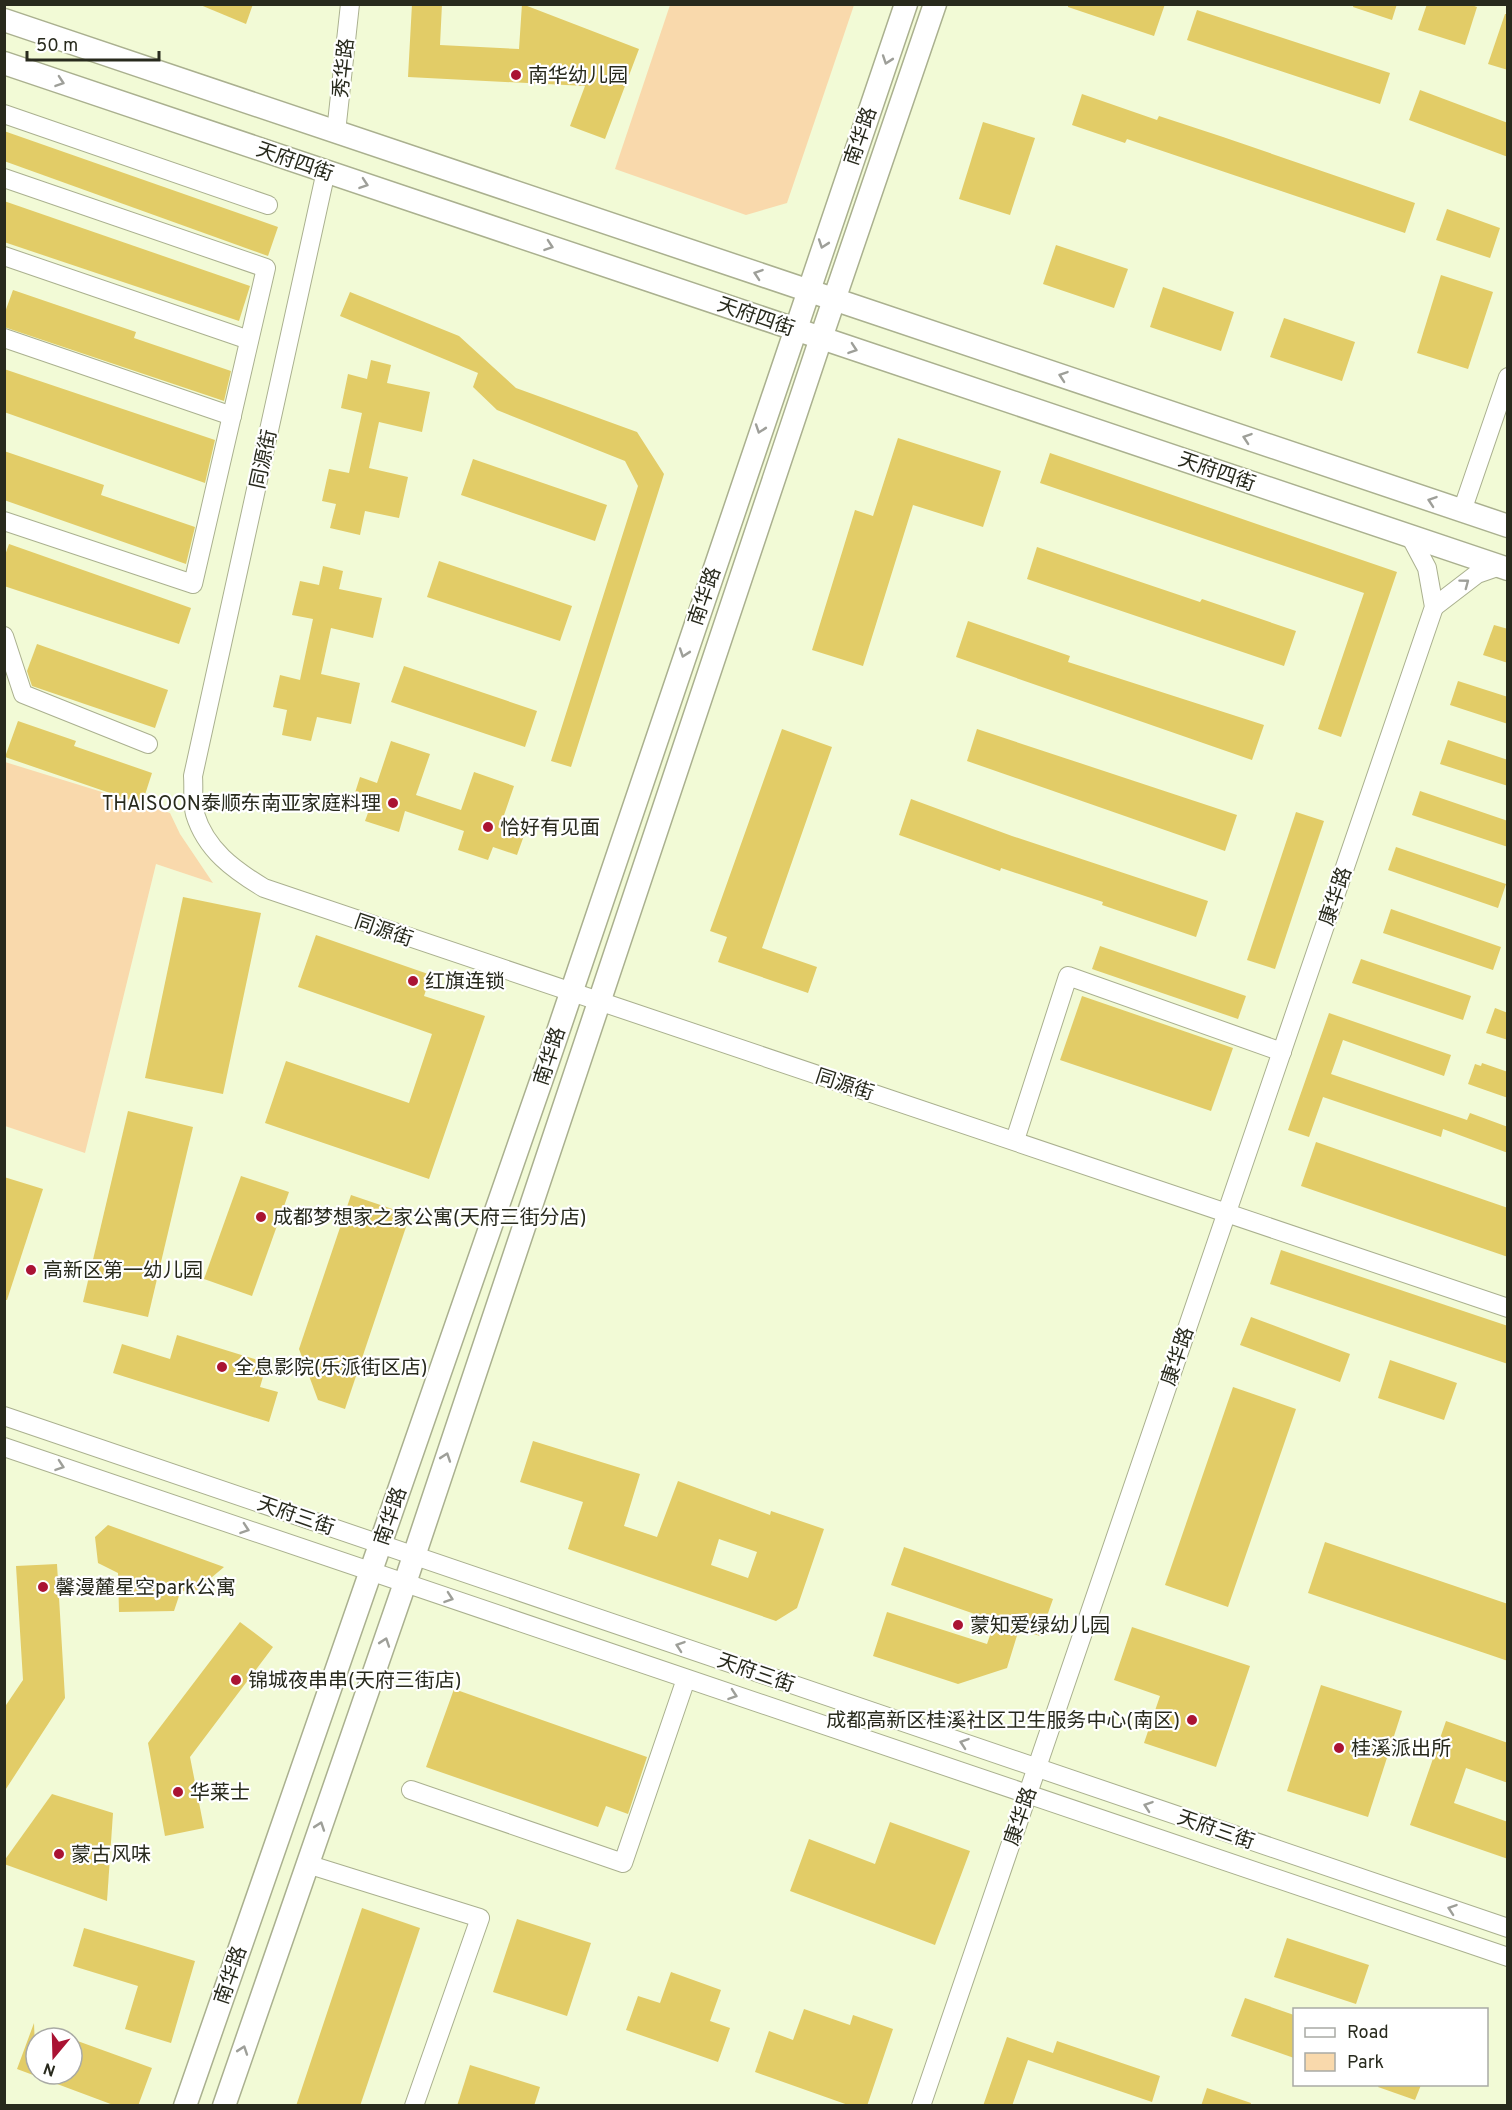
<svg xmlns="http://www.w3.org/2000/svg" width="1512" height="2110" font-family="Overpass,'Noto Sans SC',sans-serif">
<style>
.green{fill:#f9d9ac}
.building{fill:#e2cc67;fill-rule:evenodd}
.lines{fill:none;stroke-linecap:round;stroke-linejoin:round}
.minor-casing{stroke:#aab08f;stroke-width:20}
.major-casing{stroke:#aab08f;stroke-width:25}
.minor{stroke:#fff;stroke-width:18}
.major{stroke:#fff;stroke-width:22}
.oneway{stroke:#9e9f99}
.poi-dot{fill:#aa1333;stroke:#fff;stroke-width:2}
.labels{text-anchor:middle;stroke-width:4.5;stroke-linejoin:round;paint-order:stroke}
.street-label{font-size:20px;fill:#282a1d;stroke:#fff}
.poi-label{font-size:20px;fill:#282a1d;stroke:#fff;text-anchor:start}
</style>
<rect width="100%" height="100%" fill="#f2fad6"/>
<!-- green -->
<g class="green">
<polygon points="670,5 854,5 787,203 746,215 615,169"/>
<polygon points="5,762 170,813 180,834 213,883 156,864 85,1153 5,1126"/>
</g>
<!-- building -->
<g class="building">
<polygon points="198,4 253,4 246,24"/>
<polygon points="412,4 442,4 440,45 519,49 522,4 639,49 605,139 570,126 585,86 408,77"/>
<polygon points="1068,4 1165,4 1154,36 1068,7"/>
<polygon points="1354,4 1397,4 1392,20 1353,7"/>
<polygon points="1427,4 1469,4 1477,7 1465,45 1418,30"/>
<polygon points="1197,10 1390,73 1380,104 1187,40"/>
<polygon points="1505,14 1508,14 1508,70 1488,64"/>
<polygon points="1420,90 1508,123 1508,157 1409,120"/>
<polygon points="1082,94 1157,120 1159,116 1223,137 1415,203 1405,233 1127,139 1125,143 1072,125"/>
<polygon points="983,122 1035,138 1010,215 959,199"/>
<polygon points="4,131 278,227 268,256 4,161"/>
<polygon points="4,201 250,286 239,321 4,242"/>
<polygon points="1447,209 1500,228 1490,258 1436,240"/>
<polygon points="1056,245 1128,269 1114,308 1043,284"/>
<polygon points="1441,275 1493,292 1468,369 1417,353"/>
<polygon points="1163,287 1234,312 1221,351 1150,327"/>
<polygon points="13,290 136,332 134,338 231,371 224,401 4,327 4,315"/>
<polygon points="350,292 459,336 516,388 637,432 664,474 571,767 551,761 638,486 625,461 497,410 473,387 478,373 340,316"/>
<polygon points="1284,318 1355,342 1342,381 1270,357"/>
<polygon points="371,360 391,365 387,383 430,392 422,432 379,422 369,468 408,477 399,518 365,511 360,535 330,528 336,504 322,501 329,469 349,473 362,413 341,408 348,374 367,379"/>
<polygon points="4,369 215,440 205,483 4,412"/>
<polygon points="898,438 1001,471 983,527 913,505 863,666 812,650 855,510 873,516"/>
<polygon points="4,451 104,485 101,495 195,527 186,564 4,500"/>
<polygon points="1050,453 1397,572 1341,737 1318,729 1364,593 1040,483"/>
<polygon points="473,459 607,505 595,541 461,495"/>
<polygon points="9,544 191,608 179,644 4,586 4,558"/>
<polygon points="1037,547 1200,602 1202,599 1296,631 1284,666 1027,579"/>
<polygon points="439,561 572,606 560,641 427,597"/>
<polygon points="323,566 343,571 339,589 382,598 373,638 331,628 321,674 360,683 351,724 317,717 311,741 282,735 287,710 273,707 280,675 300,680 313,619 292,615 300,581 319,585"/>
<polygon points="968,621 1070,656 1068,662 1264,725 1252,760 956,657"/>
<polygon points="1494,625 1508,629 1508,663 1483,655"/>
<polygon points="37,644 168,690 155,728 32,686 27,671"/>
<polygon points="404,666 537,711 525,747 391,702"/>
<polygon points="1458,681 1508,697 1508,724 1450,705"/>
<polygon points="18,721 76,741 74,746 152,773 142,804 5,757"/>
<polygon points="782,729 832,747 762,948 817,967 808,993 718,962 727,937 710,931"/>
<polygon points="977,729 1237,815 1225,851 967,761"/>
<polygon points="1448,740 1508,760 1508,786 1440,764"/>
<polygon points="391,741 430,754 416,795 461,810 474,772 514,786 503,818 527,827 517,855 493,847 488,860 458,850 464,831 405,811 399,832 365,821 372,802 354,796 360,777 377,783"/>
<polygon points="1420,791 1508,821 1508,847 1412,815"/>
<polygon points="911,799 1012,836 1208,901 1196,937 1102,905 1103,902 1001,868 1000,871 899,835"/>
<polygon points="1296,812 1324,821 1275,969 1247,960"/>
<polygon points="1396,847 1506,884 1498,908 1388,870"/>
<polygon points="183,897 261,913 223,1094 145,1078"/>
<polygon points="1391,909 1501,947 1493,970 1383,933"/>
<polygon points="316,935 431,975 424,996 485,1016 429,1179 265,1123 286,1061 409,1103 432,1034 298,987"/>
<polygon points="1100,946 1246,996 1238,1019 1092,969"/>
<polygon points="1361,959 1471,996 1463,1020 1352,983"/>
<polygon points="1082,996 1233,1048 1211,1111 1060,1060"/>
<polygon points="1495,1008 1508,1013 1508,1040 1486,1033"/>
<polygon points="1329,1013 1451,1055 1444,1076 1343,1040 1331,1074 1467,1120 1470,1113 1508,1127 1508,1153 1443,1129 1441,1137 1323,1097 1309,1137 1288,1130"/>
<polygon points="1482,1063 1508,1072 1508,1098 1468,1084 1475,1064 1481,1066"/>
<polygon points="128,1111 193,1127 148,1317 83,1302"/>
<polygon points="1316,1142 1508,1208 1508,1257 1301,1186"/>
<polygon points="241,1176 289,1192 252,1296 204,1279"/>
<polygon points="4,1177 43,1189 7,1300 4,1300"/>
<polygon points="351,1195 410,1215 345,1409 318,1400 299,1349"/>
<polygon points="1281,1250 1508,1326 1508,1364 1270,1284"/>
<polygon points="1251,1317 1350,1354 1340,1382 1240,1345"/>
<polygon points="177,1335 267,1363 260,1387 278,1392 269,1422 113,1373 122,1344 170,1359"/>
<polygon points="1390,1360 1457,1383 1444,1420 1378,1398"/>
<polygon points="1233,1387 1296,1409 1228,1607 1165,1585"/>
<path d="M533,1441L640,1474L624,1526L657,1537L678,1481L770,1515L771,1511L824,1529L797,1608L776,1621L568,1549L583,1502L520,1482ZM719,1539L757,1552L748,1578L711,1565Z"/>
<polygon points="108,1525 224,1567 192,1594 181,1590 174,1611 119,1612 118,1573 98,1563 95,1537"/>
<polygon points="1325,1542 1508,1604 1508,1661 1308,1593"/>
<polygon points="904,1547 1053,1599 1040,1636 1019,1629 1007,1668 958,1684 873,1656 887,1612 987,1644 995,1621 891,1585"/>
<polygon points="57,1564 65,1698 4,1792 4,1708 23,1680 16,1566"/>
<polygon points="240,1622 273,1647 190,1757 204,1828 165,1836 148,1743"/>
<polygon points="1132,1627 1250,1666 1216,1767 1144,1743 1160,1696 1114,1680"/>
<polygon points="1321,1685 1402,1711 1368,1817 1287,1791"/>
<polygon points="454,1689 647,1757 628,1814 606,1806 598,1827 426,1767"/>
<polygon points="1446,1721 1508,1743 1508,1783 1466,1768 1454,1803 1508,1822 1508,1859 1410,1825"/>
<polygon points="52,1794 113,1813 107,1901 4,1864 4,1861"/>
<polygon points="890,1822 970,1851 935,1945 790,1891 809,1839 875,1864"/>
<polygon points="362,1908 420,1928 360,2106 296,2106"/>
<polygon points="517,1919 591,1943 567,2016 493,1992"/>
<polygon points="84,1928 195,1961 171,2043 125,2029 138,1986 73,1966"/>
<polygon points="1287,1938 1369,1965 1356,2004 1274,1977"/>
<polygon points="671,1972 721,1990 710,2021 730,2028 718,2062 626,2030 638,1996 660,2003"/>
<polygon points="1245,1998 1294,2015 1294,2058 1231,2036"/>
<polygon points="804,2009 850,2025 853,2015 893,2029 867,2106 851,2106 755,2072 769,2031 793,2040"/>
<polygon points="34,2023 36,2074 72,2074 72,2039 152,2068 138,2106 116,2106 17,2069"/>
<polygon points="1007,2037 1053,2053 1057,2041 1160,2076 1152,2102 1028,2060 1012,2106 983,2106"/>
<polygon points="470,2065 540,2087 534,2106 457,2106"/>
<polygon points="1379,2085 1421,2085 1415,2100 1378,2087"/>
<polygon points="1207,2088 1251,2103 1250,2106 1201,2106"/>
</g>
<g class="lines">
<defs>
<g id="minor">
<polyline points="4,114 268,205"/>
<polyline points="336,132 350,4"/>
<path d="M326,171L193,776C194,788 192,803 195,814C206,850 234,870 264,888L1508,1308"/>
<polyline points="4,178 266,268 193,584 4,521"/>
<polyline points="4,256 249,340"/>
<polyline points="4,338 232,416"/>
<polyline points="1462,511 1508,377"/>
<polyline points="1434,607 1477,574 1500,566"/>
<polyline points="4,636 23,694 148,744"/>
<polyline points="1015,1140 1068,976 1282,1052"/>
<polyline points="4,1416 1508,1928"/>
<polyline points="4,1447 1508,1957"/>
<polyline points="411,1790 623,1863 686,1679"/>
<polyline points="307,1864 480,1918 414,2106"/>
<polyline points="921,2106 1434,607 1427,568 1410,536"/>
</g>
<g id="major">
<polyline points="4,20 1508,526"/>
<polyline points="4,63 1508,569"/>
<polyline points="185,2106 546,1067 906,4"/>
<polyline points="224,2106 405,1583 821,338 935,4"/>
</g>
</defs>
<!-- minor casing -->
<use href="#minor" class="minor-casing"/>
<!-- major casing -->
<use href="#major" class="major-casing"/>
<!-- minor -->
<use href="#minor" class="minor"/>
<!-- major -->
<use href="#major" class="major"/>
</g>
<!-- one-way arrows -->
<defs><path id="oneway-chevron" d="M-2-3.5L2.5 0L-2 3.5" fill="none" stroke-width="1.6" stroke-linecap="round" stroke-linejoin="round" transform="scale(1.5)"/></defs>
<g class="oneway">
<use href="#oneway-chevron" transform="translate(887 60) rotate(109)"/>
<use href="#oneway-chevron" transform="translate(60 82) rotate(19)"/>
<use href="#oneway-chevron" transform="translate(364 184) rotate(19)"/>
<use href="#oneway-chevron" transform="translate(823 244) rotate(109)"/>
<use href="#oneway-chevron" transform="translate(549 246) rotate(19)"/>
<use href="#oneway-chevron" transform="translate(758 274) rotate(-161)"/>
<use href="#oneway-chevron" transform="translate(853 349) rotate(19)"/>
<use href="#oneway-chevron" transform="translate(1063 376) rotate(-161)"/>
<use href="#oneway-chevron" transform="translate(760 429) rotate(109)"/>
<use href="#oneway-chevron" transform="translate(1247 438) rotate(-161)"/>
<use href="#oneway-chevron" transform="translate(1432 501) rotate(-161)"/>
<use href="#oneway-chevron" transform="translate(1465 583) rotate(-37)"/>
<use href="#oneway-chevron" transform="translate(684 653) rotate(109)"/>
<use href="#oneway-chevron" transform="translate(446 1457) rotate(-71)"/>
<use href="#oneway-chevron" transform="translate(60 1466) rotate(19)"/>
<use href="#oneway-chevron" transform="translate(245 1529) rotate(19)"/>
<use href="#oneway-chevron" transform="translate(449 1598) rotate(19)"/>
<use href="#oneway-chevron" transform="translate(385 1642) rotate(-71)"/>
<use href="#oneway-chevron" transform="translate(680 1646) rotate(-161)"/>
<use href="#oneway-chevron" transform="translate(733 1695) rotate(19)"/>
<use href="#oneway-chevron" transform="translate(964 1743) rotate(-161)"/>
<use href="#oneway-chevron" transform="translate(1148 1806) rotate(-161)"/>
<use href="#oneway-chevron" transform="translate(320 1826) rotate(-71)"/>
<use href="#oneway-chevron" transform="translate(1452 1909) rotate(-161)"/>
<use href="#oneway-chevron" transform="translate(243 2050) rotate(-71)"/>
</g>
<!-- markers -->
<g class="poi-dot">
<circle cx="516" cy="75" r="6"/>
<circle cx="393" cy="803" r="6"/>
<circle cx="488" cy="827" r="6"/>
<circle cx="413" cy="981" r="6"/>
<circle cx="261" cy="1217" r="6"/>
<circle cx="31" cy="1270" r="6"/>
<circle cx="222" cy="1367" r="6"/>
<circle cx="43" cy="1587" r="6"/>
<circle cx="958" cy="1625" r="6"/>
<circle cx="236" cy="1680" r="6"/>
<circle cx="1192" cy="1720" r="6"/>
<circle cx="1339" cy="1748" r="6"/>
<circle cx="178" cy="1792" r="6"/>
<circle cx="59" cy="1854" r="6"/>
</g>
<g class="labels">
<!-- street labels -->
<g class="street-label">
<text transform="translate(343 68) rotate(-84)" y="7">秀华路</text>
<text transform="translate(860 136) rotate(-71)" y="7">南华路</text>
<text transform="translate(295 161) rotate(19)" y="7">天府四街</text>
<text transform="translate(756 316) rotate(19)" y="7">天府四街</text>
<text transform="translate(263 459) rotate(-78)" y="7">同源街</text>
<text transform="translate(1217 471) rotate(19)" y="7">天府四街</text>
<text transform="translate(704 596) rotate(-71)" y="7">南华路</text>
<text transform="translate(1335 896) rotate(-71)" y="7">康华路</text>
<text transform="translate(384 930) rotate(19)" y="7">同源街</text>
<text transform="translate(549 1056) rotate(-72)" y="7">南华路</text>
<text transform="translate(845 1084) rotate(18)" y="7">同源街</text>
<text transform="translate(1177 1356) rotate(-71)" y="7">康华路</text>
<text transform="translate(296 1515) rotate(19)" y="7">天府三街</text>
<text transform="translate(390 1516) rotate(-71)" y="7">南华路</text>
<text transform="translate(756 1672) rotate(19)" y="7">天府三街</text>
<text transform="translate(1020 1816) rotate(-71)" y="7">康华路</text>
<text transform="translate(1216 1829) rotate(19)" y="7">天府三街</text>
<text transform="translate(230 1975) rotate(-71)" y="7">南华路</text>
</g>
<!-- poi labels -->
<g class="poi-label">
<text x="528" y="82">南华幼儿园</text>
<text x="381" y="810" text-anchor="end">THAISOON泰顺·东南亚家庭料理</text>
<text x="500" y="834">恰好有见面</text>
<text x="425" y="988">红旗连锁</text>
<text x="273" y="1224">成都梦想家之家公寓(天府三街分店)</text>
<text x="43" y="1277">高新区第一幼儿园</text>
<text x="234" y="1374">全息影院(乐派街区店)</text>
<text x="55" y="1594">馨漫麓星空park公寓</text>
<text x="970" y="1632">蒙知爱绿幼儿园</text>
<text x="248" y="1687">锦城夜串串(天府三街店)</text>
<text x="1180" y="1727" text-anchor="end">成都高新区桂溪社区卫生服务中心(南区)</text>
<text x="1351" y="1755">桂溪派出所</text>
<text x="190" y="1799">华莱士</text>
<text x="71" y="1861">蒙古风味</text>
</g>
</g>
<!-- border -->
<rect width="1512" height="2110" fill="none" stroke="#282a1d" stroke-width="12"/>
<!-- legend -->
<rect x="1293" y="2008" width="195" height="78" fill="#ffffff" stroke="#a9aaa5" stroke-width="1.5"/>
<rect x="1305" y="2028" width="30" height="9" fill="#ffffff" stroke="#a9aaa5" stroke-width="1.5"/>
<text x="1347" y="2038" font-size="18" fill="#282a1d">Road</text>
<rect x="1305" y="2053" width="30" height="18" fill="#f9d9ac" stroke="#a9aaa5" stroke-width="1.5"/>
<text x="1347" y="2068" font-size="18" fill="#282a1d">Park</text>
<!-- north arrow -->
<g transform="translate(54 2056) rotate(199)"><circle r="28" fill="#ffffff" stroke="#a9aaa5" stroke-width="1.5"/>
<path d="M0-4.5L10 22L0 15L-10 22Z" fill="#aa1333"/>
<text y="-9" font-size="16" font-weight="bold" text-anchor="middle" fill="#282a1d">N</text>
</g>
<!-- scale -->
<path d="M27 51v9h132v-9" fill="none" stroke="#282a1d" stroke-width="3"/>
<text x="36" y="51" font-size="18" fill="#282a1d" stroke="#ffffff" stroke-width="4.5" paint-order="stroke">50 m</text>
</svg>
